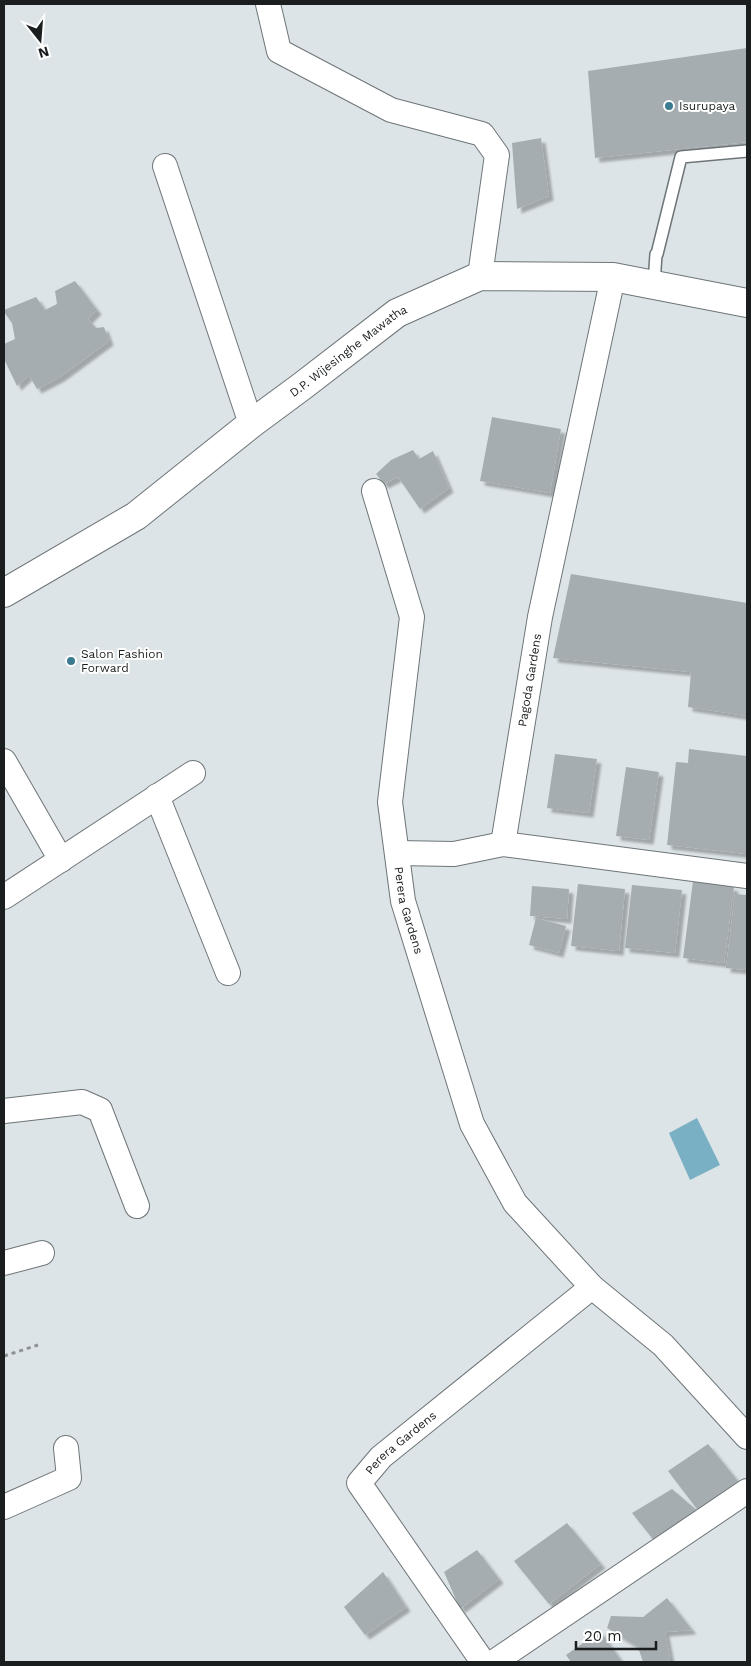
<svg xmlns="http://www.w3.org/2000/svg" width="751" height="1666" viewBox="0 0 751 1666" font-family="'Work Sans',sans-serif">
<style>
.water{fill:#7ab0c3}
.building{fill:#a5adb0;filter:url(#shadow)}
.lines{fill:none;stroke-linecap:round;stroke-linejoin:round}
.service-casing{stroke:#6e7578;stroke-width:14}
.minor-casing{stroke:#6e7578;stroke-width:26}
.primary-casing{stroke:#6e7578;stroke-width:30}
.path{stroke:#8c9294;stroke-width:3;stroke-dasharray:4 4;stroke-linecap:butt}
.service{stroke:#fff;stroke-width:11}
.minor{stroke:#fff;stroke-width:24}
.primary{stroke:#fff;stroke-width:28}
.poi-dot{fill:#3b7b8f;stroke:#fff;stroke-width:2}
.labels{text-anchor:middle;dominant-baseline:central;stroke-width:4;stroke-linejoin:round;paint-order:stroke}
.poi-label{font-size:12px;fill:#1b1e1f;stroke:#fff;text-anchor:start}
.street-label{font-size:12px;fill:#1b1e1f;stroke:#fff}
</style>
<defs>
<filter id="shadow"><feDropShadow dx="4.5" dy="4.5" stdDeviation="1" flood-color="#0004"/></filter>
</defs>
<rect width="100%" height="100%" fill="#dce4e7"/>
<!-- water -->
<path class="water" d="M697,1118L720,1165L690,1180L669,1133Z"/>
<!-- building -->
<path class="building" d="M747,48V142L595,158L588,71Z
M541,138L549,196L517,209L512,143Z
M75,281L97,310L88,319L96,328L104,327L109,341L60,377L37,389L29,375L17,386L4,359V344L15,339L12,323L4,312V310L36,297L45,310L57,304L55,291Z
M492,417L561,429L550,493L480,481Z
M413,450L419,459L433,451L449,488L420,509L398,477L384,484L376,474L391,460Z
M571,574L747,603V716L688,707L691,672L553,658Z
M689,749L747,756V854L667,845L676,762L688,763Z
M555,754L597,759L589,813L547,808Z
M626,767L659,772L649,840L616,836Z
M693,881L734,887L724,963L683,958Z
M578,884L625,889L619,951L571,946Z
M632,885L682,890L675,953L625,948Z
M532,886L569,889L567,919L530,916Z
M735,894L747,895V970L726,968Z
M536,918L566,926L559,953L529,945Z
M708,1444L741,1485L700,1513L668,1471Z
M672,1489L700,1513L656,1543L632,1513Z
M567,1523L601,1564L549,1604L514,1561Z
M477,1550L499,1579L460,1609L444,1572Z
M383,1572L406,1607L365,1635L344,1607Z
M667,1598L692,1630L665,1632L670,1659L665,1662H643L638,1647L607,1628L611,1616L643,1617Z
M600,1631L622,1662H571L566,1655Z"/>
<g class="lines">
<!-- service casing -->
<g class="service-casing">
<path id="service" d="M654,284L656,254H657L681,157L747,151"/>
</g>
<!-- minor casing -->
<g class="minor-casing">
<g id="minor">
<path d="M268,4L279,51L391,110L482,134L497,155L480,276"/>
<path d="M165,166L251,424"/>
<path id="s1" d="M374,491L412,617L390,802L403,901L472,1124L515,1203L592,1287L663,1345L747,1437"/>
<path d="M4,761L61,860"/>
<path d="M157,796L228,973"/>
<path id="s2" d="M503,844L540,617L613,277"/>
<path d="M397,853L454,854L503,844L747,876"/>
<path d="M4,897L193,773"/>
<path d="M4,1111L82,1102L100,1110L137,1206"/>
<path d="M4,1263L42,1253"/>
<path d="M4,1507L69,1478L66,1448"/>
<path id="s3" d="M483,1662L359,1483L381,1457L592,1287"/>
<path d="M494,1662L747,1491"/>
</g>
</g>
<!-- primary casing -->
<g class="primary-casing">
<g id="primary">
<path id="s4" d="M4,593L136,516L251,424L301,387L397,313L480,276L613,277L747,303"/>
</g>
</g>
<!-- path -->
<path class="path" d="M4,1356L38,1345"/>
<!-- service -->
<use href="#service" class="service"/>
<!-- minor -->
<use href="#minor" class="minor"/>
<!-- primary -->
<use href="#primary" class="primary"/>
</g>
<!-- markers -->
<g class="poi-dot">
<circle cx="669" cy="106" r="5"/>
<circle cx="71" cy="661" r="5"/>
</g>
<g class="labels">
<!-- poi labels -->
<g class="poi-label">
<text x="679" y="106">Isurupaya</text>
<text x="81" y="654">Salon Fashion<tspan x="81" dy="14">Forward</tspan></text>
</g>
<!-- street labels -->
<g class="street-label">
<text stroke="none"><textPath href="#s4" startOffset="422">D.P. Wijesinghe Mawatha</textPath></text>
<text stroke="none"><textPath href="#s2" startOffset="166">Pagoda Gardens</textPath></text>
<text stroke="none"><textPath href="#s1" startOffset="428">Perera Gardens</textPath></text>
<text stroke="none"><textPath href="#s3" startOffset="276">Perera Gardens</textPath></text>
</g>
</g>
<!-- border -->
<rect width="751" height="1666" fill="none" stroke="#1b1e1f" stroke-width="10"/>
<!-- north arrow -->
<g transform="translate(40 40) rotate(163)" stroke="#ffffff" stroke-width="4" paint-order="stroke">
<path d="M0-4L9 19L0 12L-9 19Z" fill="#1b1e1f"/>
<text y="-8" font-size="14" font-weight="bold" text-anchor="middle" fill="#1b1e1f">N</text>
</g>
<!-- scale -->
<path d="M576 1641v8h80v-8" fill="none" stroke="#1b1e1f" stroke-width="2.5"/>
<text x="584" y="1641" font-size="15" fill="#1b1e1f" stroke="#ffffff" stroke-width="4" paint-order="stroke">20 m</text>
</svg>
